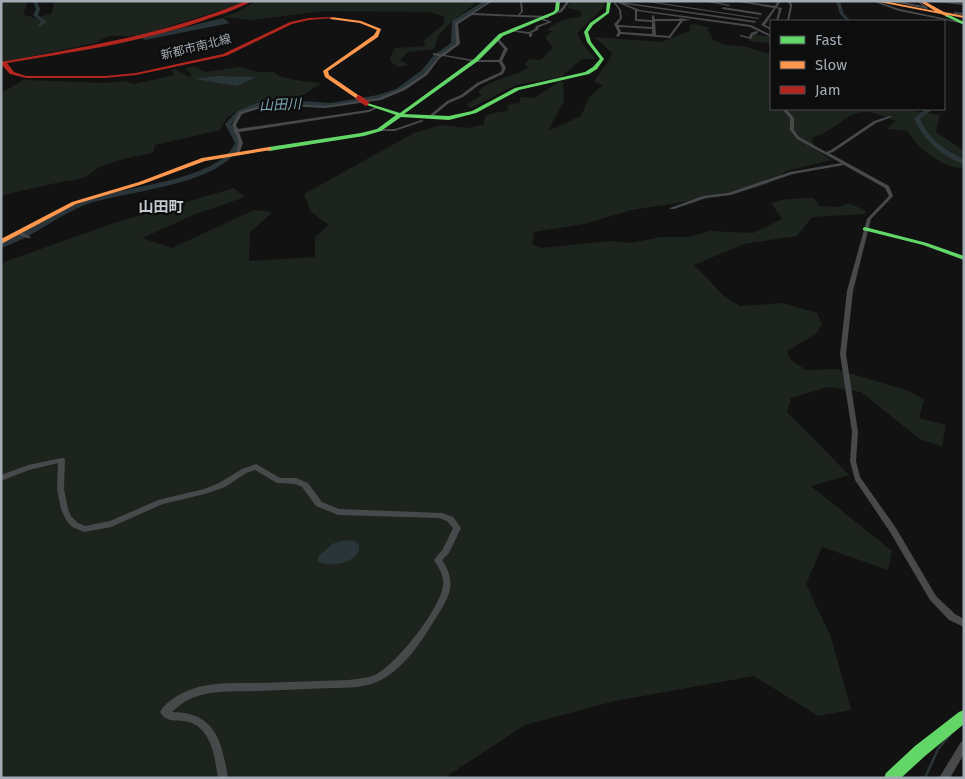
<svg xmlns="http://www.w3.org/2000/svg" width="965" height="779" viewBox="0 0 965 779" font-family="'Fira Sans','Noto Sans JP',sans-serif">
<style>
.green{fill:#1d231d}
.water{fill:#293538}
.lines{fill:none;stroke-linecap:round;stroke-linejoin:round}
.stream{stroke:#293538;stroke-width:2.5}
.river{fill:#293538;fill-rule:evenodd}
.street{fill:#47494b;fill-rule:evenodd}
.fast{fill:#63d668;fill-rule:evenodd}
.slow{fill:#ff974d;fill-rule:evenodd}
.jam{fill:#b3261e;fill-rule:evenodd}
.jam-bridge{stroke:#b3261e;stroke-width:5.5}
.labels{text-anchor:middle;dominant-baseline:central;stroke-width:4.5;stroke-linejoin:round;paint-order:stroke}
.far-street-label{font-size:12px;fill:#a3acb4;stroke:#0d0d0e}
.far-water-label{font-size:14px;font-style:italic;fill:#7aa2b0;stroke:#0d0d0e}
.far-quarter-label{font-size:15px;font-weight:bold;fill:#c4cad0;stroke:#0d0d0e}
</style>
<rect width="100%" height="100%" fill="#121213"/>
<!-- green -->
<path class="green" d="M1,1H28L23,15L38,18L52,13L54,1H244L241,4L138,36H108L95,43L1,63Z
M256,1H471L475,4C463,14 446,24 438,37C436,41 436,45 434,49L408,52L400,60L409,65L399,67L391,62L390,58L395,48L426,46L423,41L443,25L445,17L430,12L324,11L252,20L223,17L240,11Z
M572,1H604V7L577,33L584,46L596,59H582L561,77L516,85L471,108L467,104L482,95L478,92C490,78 513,78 529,67L524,65L530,59L541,60L553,47L545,38L552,31L547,30C558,21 568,17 581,17V11L567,8Z
M695,24L710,28L708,30L713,40L724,45L744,46L769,54L771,50L769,43L749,41L753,34L771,37V109H900L940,115L936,132L964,151V168C942,169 918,148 907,131L887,129L895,121C846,99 853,123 812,138C814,150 821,154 832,160L786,171L766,185L730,195L632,210L584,224L534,232L532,244L541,248L609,241L631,243L661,237H689L710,231L753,233L782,219L771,203L787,199L814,198L819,206L840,207L849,203L866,211L865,214L812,217L797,236L744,244L694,265L724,296L740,306L782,303L817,313L822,324L816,334L787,351L791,360L806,370L836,369L909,391L924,400L919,418L946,425L942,446L921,440L861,392L828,387L791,398L787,412L849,475L811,486L892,551L888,570L822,547L806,584L831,637L851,710L818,716L754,676L615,701L525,725L444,778H1V263L117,222L234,188L245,197L196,214L142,238L172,248L254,210L273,212L250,232L249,261L315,257V237L329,225L311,212L304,194L414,133L441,125L467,128L483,125L486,115L509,110L506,105L520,103V97L534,98L560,81L563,83L564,101L548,131L581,116L589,97L603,85L594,82C600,71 608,64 612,53L594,37L661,42L690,31V25Z
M194,66L205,72L240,67L258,72H273L282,77L301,81L322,83L294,101L255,104L238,109L227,118L220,130L155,145L153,153C135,156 117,160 100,167C94,170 87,178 80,179C53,183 27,189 1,196V93L23,80L106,83L124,81L134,84L174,75L171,70L175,69L189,77L192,75L185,69Z"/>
<!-- water -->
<path class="water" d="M223,18L230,23L145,40L142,38Z
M218,76L256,77L237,86L195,79Z
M345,540L355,541L359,544C362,563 331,568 318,562V557L332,544Z"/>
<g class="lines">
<!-- stream -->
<path class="stream" d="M925,778L938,749L950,735"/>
<!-- river -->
<path class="river" d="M33,1H37L40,9L38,15L47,22L38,27L36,26L42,22L33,15L36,9Z
M484,1H490L456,23V45L438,57L426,72L400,91L381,98L331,107L289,104L257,107L242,112L231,124L241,143C223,187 123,190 82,206C54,218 30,239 1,248V243C29,229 55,212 84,201C120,186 218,182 235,143L225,124L238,110L256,103L289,100L331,103L378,95L396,89L422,70L434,55L451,43L452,21Z
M836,1H840L844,14L851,21H847L840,14Z
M926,109H933L920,119C929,139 944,150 964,159V164C941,156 923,140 914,118Z"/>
<!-- street -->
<path class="street" d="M490,1H493L474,13L518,15L521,11L520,1H522L523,11L520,15L548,16L549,17L548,18L472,15L458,24L460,44L445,55L475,60H499L504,49L495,38L497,37L508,49L502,61L506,68L503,74L479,85L463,97L449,103L433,116L430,115L447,101L461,95L477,83L501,72L502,68L499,62H475L443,56L439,59L427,75L405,90L381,100L325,108L270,105L242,114L236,125L238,129L368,110L376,107L378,108L369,112L239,132L243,143L239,154L236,153C239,144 240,138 233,131L234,130L232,125L239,112L270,103L325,106L379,98L403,88L425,73L439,56L433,55V53L441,54L456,44L455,23Z
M567,1H570L562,12L553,14V12L560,10Z
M614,1L755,21L756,23L625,4L640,10L751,25L771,35V37L750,27L637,11V19L652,20V16L653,15L654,16L655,19H679L680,18L691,20L683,21L670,38L621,34L618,37L616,36L618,32L614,24L620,18L619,10L613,2H615L621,10L622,18L618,24V25L652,27V22L635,21V10ZM655,21H680L669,36L656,35ZM619,27L652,29V34L621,32Z
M641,1H649L759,18L758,19Z
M702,1H710L730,5L729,6Z
M733,1H741L775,6L778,1H781L777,7L782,8L778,21H776L779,9L776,8L765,25L771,28V30L761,25L774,8Z
M788,1H791L792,6L789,21H787L790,6Z
M872,1H876L900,9L961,22L960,23L899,11Z
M890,1H897L923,6L916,1H919L928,8L927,9Z
M935,1L964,3V5L936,2Z
M723,7L761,13L762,14L761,15L722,9Z
M954,12L964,13V15L954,14Z
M542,18L552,22L539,27L538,30L531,33L533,34L531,37H529V34H528L510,31L512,30L529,32L535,29L536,26L548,22L542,20Z
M757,31L758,33L753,35L751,39L739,36L741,35L749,37L751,33Z
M782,109H786L794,118V130L799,137L826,152L831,150L874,121L890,116L892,117L876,123L833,152L829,153L889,186L893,196L871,219L853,291L846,354L858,432L856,461L860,477L896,528L936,596L955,614L964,619V627L949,620L930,600L890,532L855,480L850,461L852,432L840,354L847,291L867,219L889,196L885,188L844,165L793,174L731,195L706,198L674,209H670V208L703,196L728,193L790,172L841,163L797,139L790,130V118Z
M421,120L424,121L395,131H379L377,130L379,129H395Z
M17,232H21L31,237L29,238H27L17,234Z
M62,458H64L65,460L64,489L68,509L71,516L78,523L85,526L110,521L158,500L204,489L219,483L242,469L256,464L280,478H296L308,483L322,502L339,509L442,513L453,517L461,528L449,553L442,560C457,582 450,596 437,616C423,639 407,665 383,679C367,688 348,688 331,688C307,689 283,690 258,691C238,692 217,690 198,696C188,699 179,705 172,712C215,712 222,741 228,778H218C215,758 212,732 192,723C181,718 167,725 160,712C167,699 185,691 198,687C218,682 239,683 260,683C289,682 319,681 348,680C357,679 367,678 375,675C396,665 441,608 443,585C444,575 439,568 434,560L443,549L453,528L447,521L439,518L338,515L316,506L302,487L295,484L277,483L255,470L246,473L225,487L205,494L163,504L111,527L84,532L72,527L66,520L61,509L57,489L58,463L29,470L1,481V475L28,465Z
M964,740V754L950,778H939L961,742Z"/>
<!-- fast -->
<path class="fast" d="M556,1H560L559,10L555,14L503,36L478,61L404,114L449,116L472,111L515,88L585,72L593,67L600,59L587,42L584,32L590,23L606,12L607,1H611L609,13L593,25L588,32L591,42L604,59L597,69L589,74L519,90L476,113L449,120L401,117L381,131L364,136L269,151L266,149L269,147L361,133L377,129L396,115L364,104V102L400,113L474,59L499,34L553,12L555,10Z
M945,14H947L964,22V25L945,16Z
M865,227L927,243L964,256V260L923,245L863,230V228Z
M964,710V724L925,756L901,778H884L886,773L915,746L959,712Z"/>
<!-- slow -->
<path class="slow" d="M874,1H884L935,11L919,1H924L944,12L964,16V18L948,15L946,16L941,14Z
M331,17L361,21L381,29L378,37L328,71L329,75L361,97V99H357L325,77L323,71L374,35L377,30L360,23L330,19Z
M269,147L271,148V150L205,161L143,184L76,204L1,244V239L72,202L139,182L202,158Z"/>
<!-- jam -->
<path class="jam" d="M246,1H252C236,10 219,15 202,21C139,43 72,52 7,63L14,72L26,76H105L136,73L223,54L290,22L309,18L331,17L333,18L309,20L292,24L226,56L136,75L105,78H26L10,74L1,64V62C85,47 167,34 246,1Z"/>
<!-- jam-bridge -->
<path class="jam-bridge" d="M359,98L366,103"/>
</g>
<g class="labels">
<!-- far-street labels -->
<g class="far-street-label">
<text transform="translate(196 47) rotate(-14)">新都市南北線</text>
</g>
<!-- far-water labels -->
<g class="far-water-label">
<text transform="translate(280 105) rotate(-3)">山田川</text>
</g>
<!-- far-quarter labels -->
<g class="far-quarter-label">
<text x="161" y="207">山田町</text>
</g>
</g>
<!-- border -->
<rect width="965" height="779" fill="none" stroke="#a3acb4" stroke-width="5"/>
<!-- legend -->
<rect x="770" y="20" width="175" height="90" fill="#0d0d0e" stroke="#494d50"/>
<rect x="780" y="36" width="25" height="8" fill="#63d668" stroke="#494d50"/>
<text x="815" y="45" font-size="15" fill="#a3acb4">Fast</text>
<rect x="780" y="61" width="25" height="8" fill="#ff974d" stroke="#494d50"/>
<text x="815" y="70" font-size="15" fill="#a3acb4">Slow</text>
<rect x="780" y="86" width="25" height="8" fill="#b3261e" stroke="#494d50"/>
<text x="815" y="95" font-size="15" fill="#a3acb4">Jam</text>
</svg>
